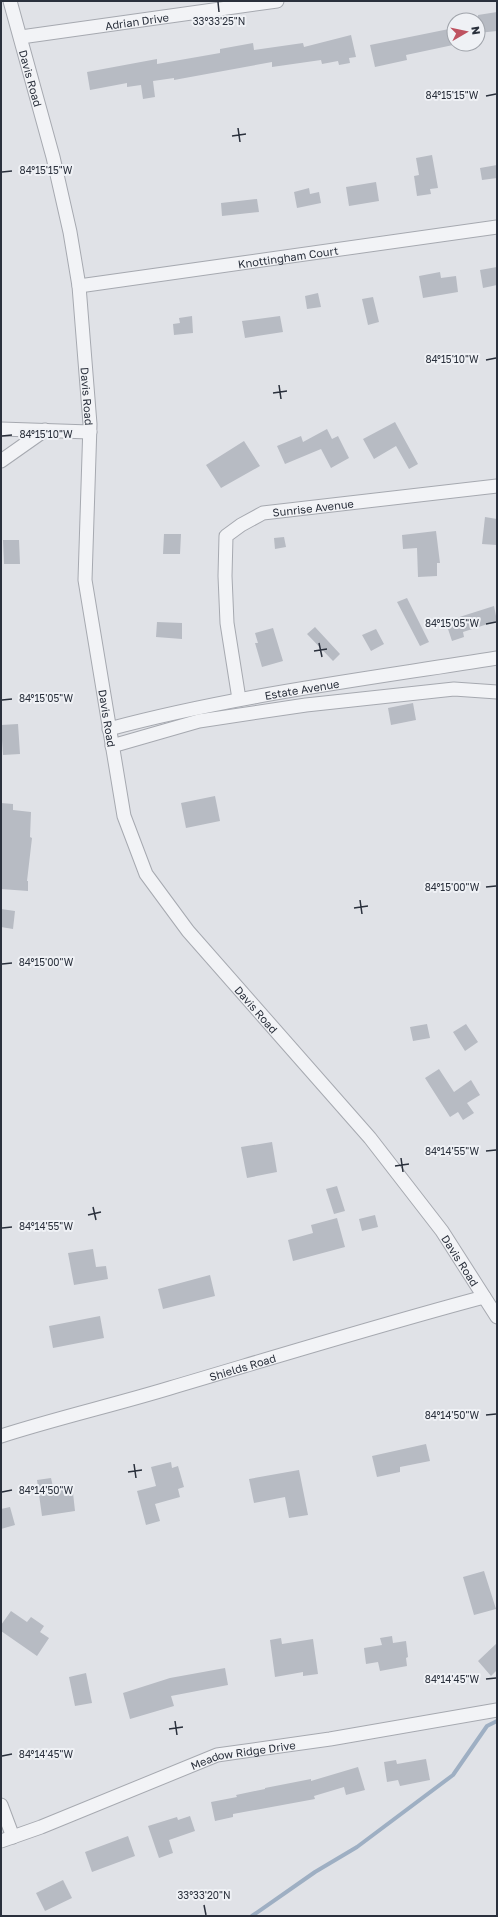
<svg xmlns="http://www.w3.org/2000/svg" width="498" height="1917" viewBox="0 0 498 1917" font-family="'Golos Text',sans-serif">
<style>
.lines{fill:none;stroke-linecap:round;stroke-linejoin:round}
.stream{stroke:#9eafc3;stroke-width:4}
.building{fill:#b7bbc3}
.minor-casing{stroke:#a6a9b0;stroke-width:15}
.minor{stroke:#f2f3f6;stroke-width:13}
.ticks{fill:none;stroke:#2a303c;stroke-width:1.5}
.labels{text-anchor:middle;dominant-baseline:central;stroke-width:4;stroke-linejoin:round;paint-order:stroke}
.street-label{font-size:11px;fill:#2a303c;stroke:#eff1f5}
.ticks-label{font-size:10px;text-anchor:middle;fill:#2a303c;stroke:#eff1f5;stroke-width:4;stroke-linejoin:round;paint-order:stroke}
</style>
<rect width="100%" height="100%" fill="#e0e2e7"/>
<g class="lines">
<!-- stream -->
<path class="stream" d="M252,1916L315,1872L357,1847L453,1775L487,1726L497,1721"/>
</g>
<!-- building -->
<path class="building" d="M497,12V31L478,33V15Z
M449,29L453,45L406,55L407,60L375,67L370,45Z
M351,35L356,57L349,58L350,63L339,65L338,61L322,64L321,60L272,67V62L174,80V78L153,81L155,97L143,99L141,85L127,87V83L90,90L87,72L157,59V64L220,53V49L253,43L254,50L303,43L304,47Z
M432,155L438,188L430,189L431,194L417,196L414,176L419,175L416,158Z
M497,165V178L482,180L480,168Z
M376,182L379,201L349,206L346,187Z
M309,188L310,194L319,192L321,203L297,208L294,192Z
M257,199L259,212L222,216L221,203Z
M497,267V285L483,288L480,270Z
M440,272L441,278L456,276L458,292L423,298L419,276Z
M318,293L321,307L307,309L305,296Z
M373,297L379,322L368,325L362,299Z
M192,316L193,333L174,335L173,324L180,323L179,318Z
M280,316L283,332L245,338L242,321Z
M395,422L418,464L409,469L396,446L374,459L363,439Z
M327,429L332,439L338,436L349,458L331,468L321,449L285,464L277,446L301,436L303,442Z
M244,441L260,466L221,488L206,465Z
M485,517L497,519V545L482,544Z
M436,531L440,563H437V576L418,577L417,548L403,549L402,535Z
M164,534H181L180,554H163Z
M284,537L286,547L275,549L274,538Z
M3,540H19L20,564H4Z
M407,598L429,642L420,646L397,602Z
M494,606L497,621L463,632L464,637L452,641L447,626L451,625L450,620Z
M157,622L182,623V639L156,637Z
M315,627L340,654L333,661L307,634Z
M273,628L283,661L262,667L255,643H258L255,633Z
M376,629L384,644L371,651L362,635Z
M413,703L416,720L391,725L388,708Z
M18,724L20,754L3,755L1,725Z
M215,796L220,821L186,828L181,803Z
M1,803L13,804V810L31,812L30,837L32,838L27,881H28V891L1,889Z
M1,909L15,911L13,929L1,927Z
M427,1024L430,1038L413,1041L410,1027Z
M466,1024L478,1042L465,1051L453,1032Z
M439,1069L454,1092L471,1080L480,1095L467,1103L474,1113L463,1120L458,1112L450,1117L425,1078Z
M272,1142L277,1172L247,1178L241,1147Z
M337,1186L345,1211L334,1214L326,1189Z
M375,1215L378,1227L362,1231L359,1219Z
M337,1218L345,1247L293,1261L288,1240L313,1233L311,1225Z
M93,1249L96,1267L106,1266L108,1279L74,1285L68,1253Z
M210,1275L215,1296L163,1309L158,1289Z
M100,1316L104,1338L53,1348L49,1326Z
M426,1444L430,1461L400,1467V1472L377,1477L372,1456Z
M171,1462L172,1468L178,1466L184,1487L178,1489L180,1497L155,1504L160,1521L146,1525L137,1491L156,1486L151,1467Z
M299,1470L308,1515L289,1518L285,1497L254,1503L249,1479Z
M51,1478L53,1487L72,1484L75,1511L42,1516L37,1480Z
M10,1507L15,1525L1,1529V1509Z
M484,1571L496,1609L474,1615L463,1577Z
M11,1611L27,1622L31,1617L44,1626L40,1632L49,1638L37,1656L1,1631V1625Z
M392,1636L393,1643L406,1641L408,1657L406,1658L407,1666L380,1671L378,1662L366,1664L364,1648L382,1645L380,1638Z
M281,1638L282,1644L313,1639L318,1674L303,1676V1672L275,1677L270,1640Z
M497,1643V1670L491,1676L478,1661Z
M225,1668L228,1685L171,1696L174,1706L130,1719L123,1693L170,1678Z
M86,1673L92,1703L75,1706L69,1677Z
M426,1759L430,1780L400,1786L398,1780L387,1782L384,1762L396,1760L397,1764Z
M358,1767L365,1790L346,1795L344,1787L314,1796L315,1799L233,1814V1817L215,1821L211,1802L237,1797L236,1795L265,1789V1788L311,1779V1781Z
M190,1816L195,1831L169,1840L173,1853L159,1858L148,1826L177,1817L178,1820Z
M128,1836L135,1856L92,1872L85,1852Z
M63,1880L72,1898L45,1911L36,1893Z"/>
<g class="lines">
<!-- minor casing -->
<g class="minor-casing">
<g id="minor">
<path id="s1" d="M10,1L53,157L70,232L79,286L90,424L85,580L124,816L146,874L188,931L370,1138L442,1231L497,1317"/>
<path id="s2" d="M21,37L277,1"/>
<path id="s3" d="M79,286L497,227"/>
<path d="M1,429L90,432"/>
<path d="M1,461L45,430"/>
<path id="s4" d="M239,699L227,623L225,576L226,536L241,525L263,513L497,486"/>
<path id="s5" d="M109,729C236,695 367,679 497,658"/>
<path d="M112,746L199,721L306,705L454,689L497,692"/>
<path id="s6" d="M1,1436C57,1418 114,1405 170,1388C275,1357 379,1325 484,1297"/>
<path d="M1,1805L13,1837"/>
<path id="s7" d="M1,1841L41,1827L217,1755L330,1739L497,1710"/>
</g>
</g>
<!-- minor -->
<use href="#minor" class="minor"/>
</g>
<!-- ticks -->
<path class="ticks" d="M218,2L219,12M486,96L496,94M238,128L240,142M232,136L246,134M2,172L12,171M486,360L496,358M279,385L281,399M273,393L287,391M2,436L12,435M486,624L496,622M319,643L322,657M314,651L327,649M2,700L12,699M486,887L496,886M360,900L362,914M354,908L368,906M2,964L12,963M486,1151L496,1150M401,1158L403,1172M395,1166L409,1164M93,1207L96,1220M88,1215L101,1212M2,1228L12,1227M486,1415L496,1414M134,1464L136,1478M128,1472L142,1470M2,1492L12,1490M486,1679L496,1678M175,1721L177,1735M169,1729L183,1727M2,1756L12,1754M204,1905L206,1915"/>
<g class="labels">
<!-- street labels -->
<g class="street-label">
<text stroke="none"><textPath href="#s2" startOffset="117">Adrian Drive</textPath></text>
<text stroke="none"><textPath href="#s1" startOffset="80">Davis Road</textPath></text>
<text stroke="none"><textPath href="#s3" startOffset="211">Knottingham Court</textPath></text>
<text stroke="none"><textPath href="#s1" startOffset="404">Davis Road</textPath></text>
<text stroke="none"><textPath href="#s4" startOffset="258">Sunrise Avenue</textPath></text>
<text stroke="none"><textPath href="#s5" startOffset="197">Estate Avenue</textPath></text>
<text stroke="none"><textPath href="#s1" startOffset="728">Davis Road</textPath></text>
<text stroke="none"><textPath href="#s1" startOffset="1064">Davis Road</textPath></text>
<text stroke="none"><textPath href="#s1" startOffset="1388">Davis Road</textPath></text>
<text stroke="none"><textPath href="#s6" startOffset="251">Shields Road</textPath></text>
<text stroke="none"><textPath href="#s7" startOffset="258">Meadow Ridge Drive</textPath></text>
</g>
</g>
<g class="ticks-label">
<text x="219" y="25">33°33'25"N</text>
<text x="452" y="99">84°15'15"W</text>
<text x="46" y="174">84°15'15"W</text>
<text x="452" y="363">84°15'10"W</text>
<text x="46" y="438">84°15'10"W</text>
<text x="452" y="627">84°15'05"W</text>
<text x="46" y="702">84°15'05"W</text>
<text x="452" y="891">84°15'00"W</text>
<text x="46" y="966">84°15'00"W</text>
<text x="452" y="1155">84°14'55"W</text>
<text x="46" y="1230">84°14'55"W</text>
<text x="452" y="1419">84°14'50"W</text>
<text x="46" y="1494">84°14'50"W</text>
<text x="452" y="1683">84°14'45"W</text>
<text x="46" y="1758">84°14'45"W</text>
<text x="204" y="1899">33°33'20"N</text>
</g>
<!-- border -->
<rect width="498" height="1917" fill="none" stroke="#2a303c" stroke-width="4"/>
<!-- north arrow -->
<g transform="translate(466 32) rotate(81)"><circle r="19" fill="#eff1f5" stroke="#a0a4ab"/>
<path d="M0-3L7 15L0 10L-7 15Z" fill="#be5260"/>
<text y="-6" font-size="11" font-weight="bold" text-anchor="middle" fill="#2a303c">N</text>
</g>
</svg>
